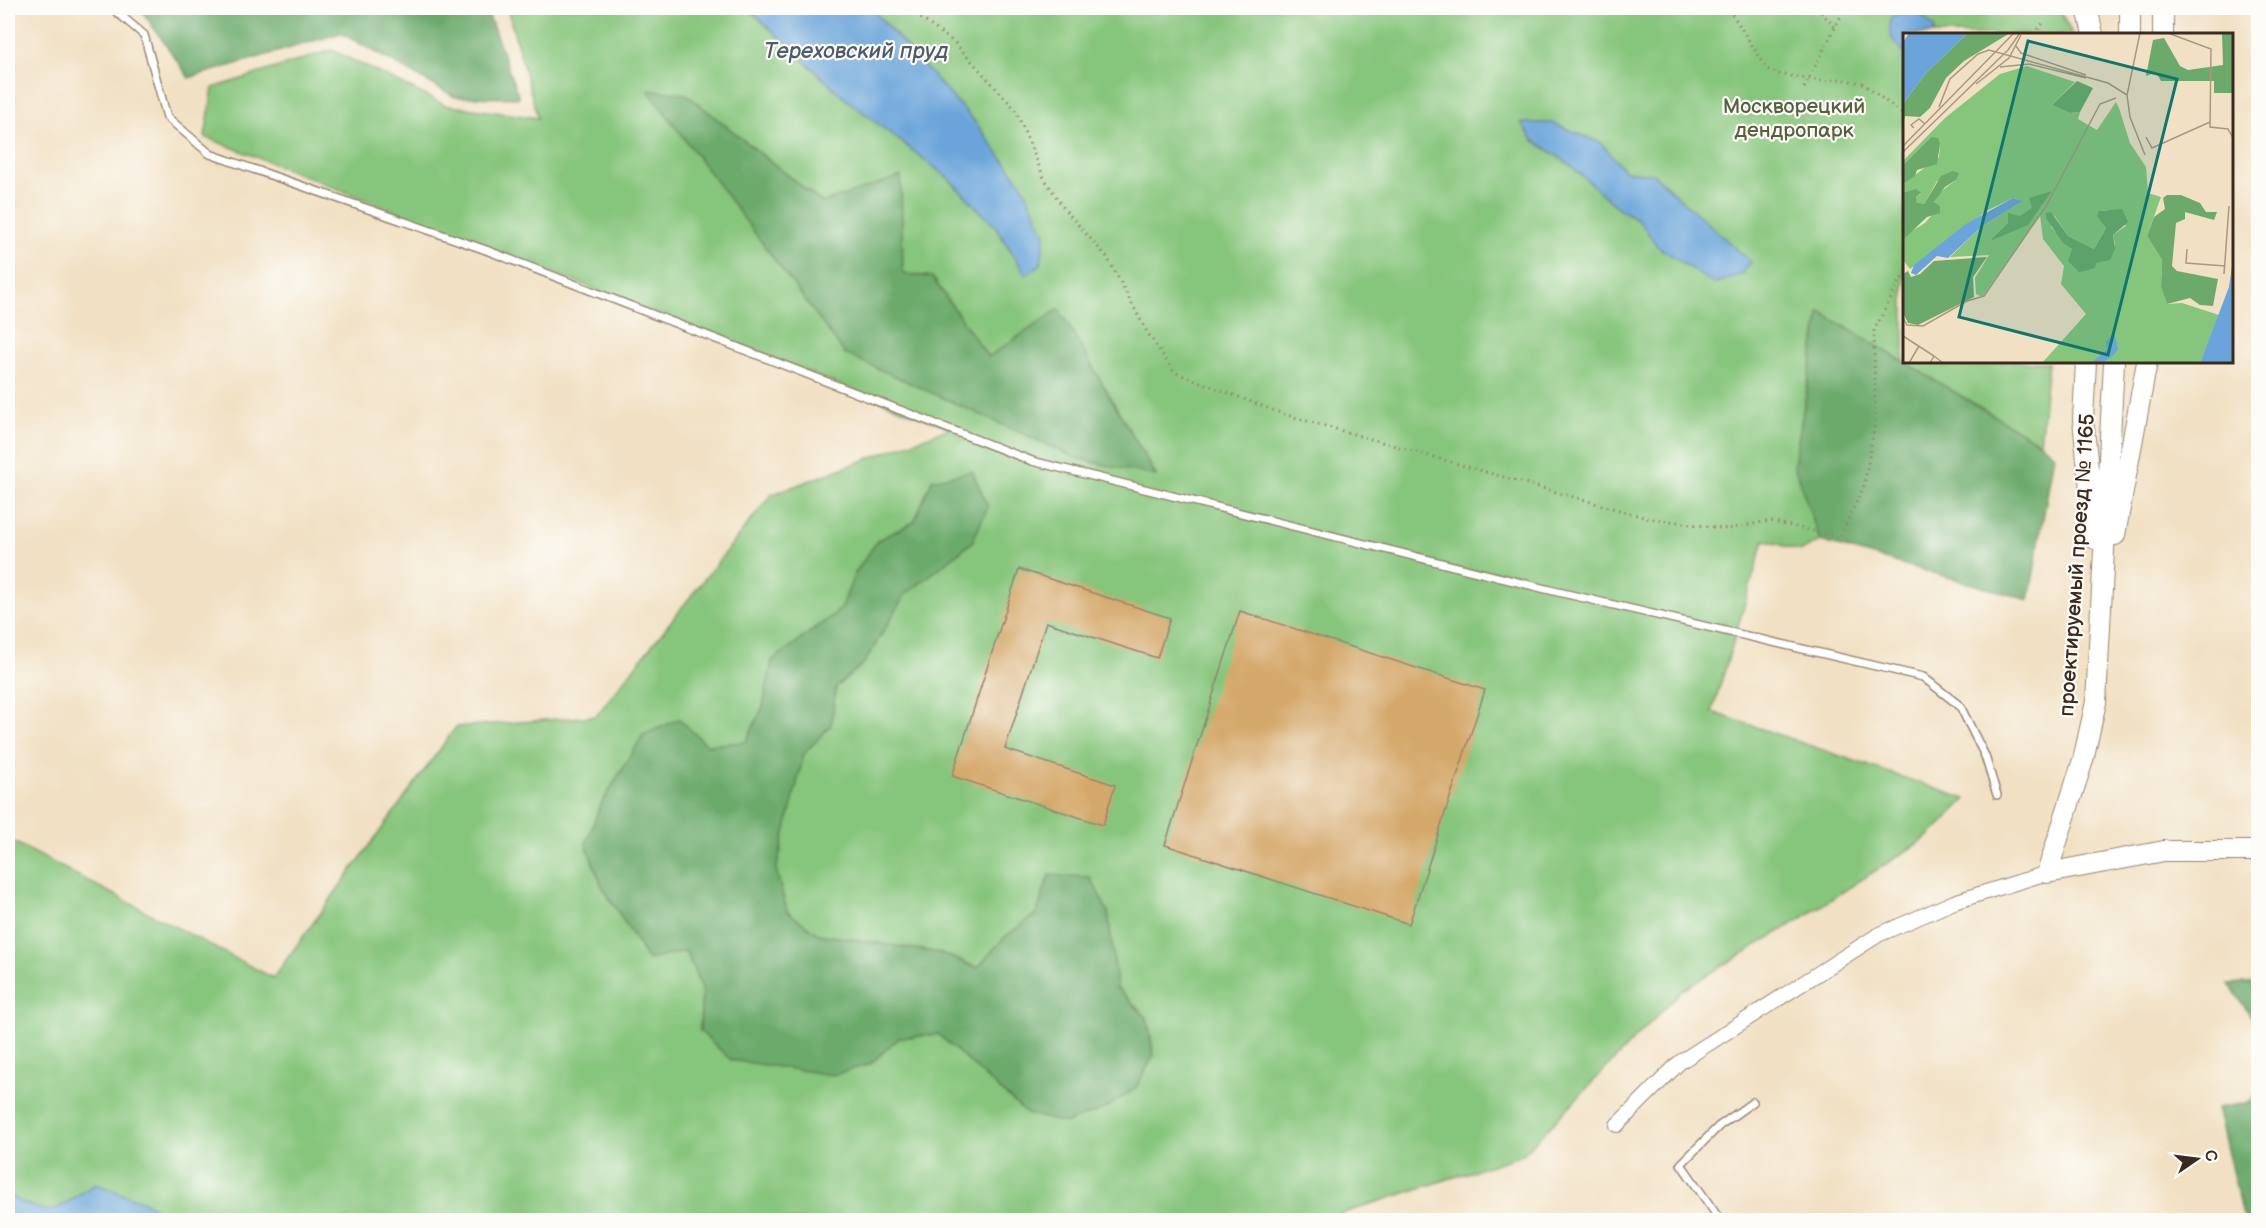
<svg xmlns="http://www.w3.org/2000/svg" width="2266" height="1228" viewBox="0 0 2266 1228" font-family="'Balsamiq Sans',sans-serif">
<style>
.green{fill:#86c57c;stroke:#60784d;stroke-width:1.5;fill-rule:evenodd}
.forest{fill:#6caa6c;stroke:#546a45;stroke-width:1.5}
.water{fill:#6aa4da;stroke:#52677c;stroke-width:1.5}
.building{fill:#d4a76b}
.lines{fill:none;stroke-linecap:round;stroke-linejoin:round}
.lane-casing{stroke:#968570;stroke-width:10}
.street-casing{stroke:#968570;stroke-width:16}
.secondary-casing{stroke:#968570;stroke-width:22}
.path{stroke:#968570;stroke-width:3;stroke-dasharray:1.5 4.5;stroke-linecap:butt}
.lane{stroke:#fff;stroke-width:7}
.street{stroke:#fff;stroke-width:14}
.secondary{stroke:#fff;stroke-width:20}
.labels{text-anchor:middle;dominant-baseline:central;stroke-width:4.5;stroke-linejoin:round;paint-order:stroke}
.park-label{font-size:21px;fill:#55603f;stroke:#fdfcf7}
.street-label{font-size:21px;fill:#3b2a1e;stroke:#fdfcf7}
.water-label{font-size:22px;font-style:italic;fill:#4e5b69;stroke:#fdfcf7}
.inset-road{fill:none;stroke:#a89781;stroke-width:1.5}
.view{fill:#0f766e;fill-opacity:0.15;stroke:#0f766e;stroke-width:3}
.inset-edge{fill:none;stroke:#3b2a1e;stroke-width:3}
</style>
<rect width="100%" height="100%" fill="#fdfcf7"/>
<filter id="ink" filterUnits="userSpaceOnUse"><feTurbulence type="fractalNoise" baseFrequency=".0167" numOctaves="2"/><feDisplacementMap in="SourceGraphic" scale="12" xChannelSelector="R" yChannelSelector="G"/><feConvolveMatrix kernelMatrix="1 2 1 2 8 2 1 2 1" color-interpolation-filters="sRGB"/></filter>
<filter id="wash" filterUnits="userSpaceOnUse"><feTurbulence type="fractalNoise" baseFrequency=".008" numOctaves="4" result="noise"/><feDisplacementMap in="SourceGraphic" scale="24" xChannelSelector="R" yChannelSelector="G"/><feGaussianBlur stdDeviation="1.35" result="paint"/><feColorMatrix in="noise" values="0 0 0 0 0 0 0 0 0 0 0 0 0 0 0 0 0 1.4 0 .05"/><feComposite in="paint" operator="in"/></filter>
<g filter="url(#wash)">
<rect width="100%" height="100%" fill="#f1e0c3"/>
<!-- green -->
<path class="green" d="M507,8H748L842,96L947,177L996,227L1026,274L975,122L871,8H2059L2072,34H1904V362H2048L2040,443L1820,312L1794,465L1820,541L1801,551L1764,540L1712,712L1966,799L1928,837L1794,923L1682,990L1522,1155L1322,1220H8V839L273,978L456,727L596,716L771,495L950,428L205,137L213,88L332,50L445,105L538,118ZM686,94L823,203L903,274L932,277L988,357L1059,310L1156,475L1079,459L846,354ZM933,480L972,542L905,595L865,662L836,687L831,725L804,753L776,870L787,911L818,934L941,953L978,968L1005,937L1037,913L1049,875L1108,912L1117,988L1147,1017L1154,1055L1135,1089L1102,1110L1027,1114L938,1034L899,1038L870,1064L700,1031L702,989L686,951L648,960L602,886L586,844L600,806L643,735L707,745L746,742L763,707L772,661L841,609L855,573L878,540L914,522Z"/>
<!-- forest -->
<path class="forest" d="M140,8H486L519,98L455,97L341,33L189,78Z
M648,90L686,94L822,203L901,176L903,274L932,277L988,357L1059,309L1156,476L1079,459L845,354Z
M1820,312L2040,443L2054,455L2029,600L1820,541L1794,465Z
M972,471L988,507L972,542L905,595L865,662L836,687L831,725L804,754L776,870L787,911L818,934L941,953L977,968L1005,937L1037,913L1049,875L1090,877L1108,912L1117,988L1146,1017L1154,1055L1135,1089L1102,1110L1066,1123L1027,1114L938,1034L899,1038L870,1064L833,1075L731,1060L700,1031L702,989L686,951L648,960L602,886L586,844L600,806L643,735L679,719L707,745L746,742L763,707L772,661L841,609L855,573L878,540L914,522L932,480Z
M2258,982V1026L2229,984Z
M2258,1088V1220H2244L2217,1108L2252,1102Z"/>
<!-- water -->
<path class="water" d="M748,8H871L975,122L1023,186L1045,234L1041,264L1026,275L996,227L947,177L842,96Z
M1904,11L1918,12L1934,27V34H1904V54C1893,42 1887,34 1891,17Z
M1521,123H1552L1601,143L1625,171L1653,174L1751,262L1742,274L1714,284L1657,246L1639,220L1618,208L1568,163L1533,140Z
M96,1184L149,1204L172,1220H8V1195C58,1222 51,1209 96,1184Z"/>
<g id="blocks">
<!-- building -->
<path class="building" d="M1019,569L1170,618L1157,658L1046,622L1005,749L1115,785L1103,825L952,776Z
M1240,611L1485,690L1409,924L1165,845Z"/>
</g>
</g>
<g filter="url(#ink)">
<use href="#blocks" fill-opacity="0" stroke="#968570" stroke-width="1.5"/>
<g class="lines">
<!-- lane casing -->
<g class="lane-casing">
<path id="lane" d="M112,8L144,35L167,117L210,154L486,250L1032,461L1554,591L1923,677L1960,706L1985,756L1997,795
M1720,1220L1681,1164L1719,1126L1753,1102"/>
</g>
<!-- street casing -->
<g class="street-casing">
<path id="street" d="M1617,1125L1680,1062L1878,935L1954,902L2047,873"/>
</g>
<!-- secondary casing -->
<g class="secondary-casing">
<path id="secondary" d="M2087,8L2093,34
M2130,34V8
M2163,34V8
M2086,362L2083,419L2095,539
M2114,362L2096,702L2083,760L2047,873L2164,851H2258
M2115,535L2147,362"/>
</g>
<!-- path -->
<path class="path" d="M906,8L955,43L1015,109L1044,178L1065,210L1107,257L1147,332L1174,372L1283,414L1647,518L1727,529L1769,521L1840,537L1864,486L1875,424L1874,330L1904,274
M1723,8L1729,9L1767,69L1779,74L1809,79L1824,81L1840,79L1862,83L1904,115
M1817,8L1836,28
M2034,34L2045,21
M1804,88L1845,8"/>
<!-- lane -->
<use href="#lane" class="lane"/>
<!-- street -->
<use href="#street" class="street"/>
<!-- secondary -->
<use href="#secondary" class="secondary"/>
</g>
</g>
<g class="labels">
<!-- park labels -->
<g class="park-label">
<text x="1794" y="106">Москворецкий<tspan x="1794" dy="24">дендропарк</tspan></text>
</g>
<!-- street labels -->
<g class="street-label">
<text transform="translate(2077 565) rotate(-86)">проектируемый проезд № 1165</text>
</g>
<!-- water labels -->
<g class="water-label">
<text x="856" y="51">Тереховский пруд</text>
</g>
</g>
<!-- overview -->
<g transform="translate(1903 33)">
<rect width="330" height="330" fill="#f1e0c3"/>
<path d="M124,33L172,49L149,72L167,80L177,79L175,86L194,97L213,69L216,75L227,110L243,134L245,160L258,164L244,203L259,227L258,254L264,271L279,270L316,282L297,330H139L183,281L158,251L161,233L140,206L137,182L79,264L73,261L72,245L86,222L47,224L79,193L120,168L110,165L85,177L7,236L0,227V207L4,201L22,190L37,173L31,170L35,161L53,147L34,148L21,171H14L13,164L18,161L0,160V151L36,124L37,111L28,104L0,132V128L42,85L97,41ZM200,177L210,178L223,193L210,202L212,211L198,229L168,221L169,216L148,194L151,182L165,203L191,216L203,195L198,186Z" fill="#86c57c" fill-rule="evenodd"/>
<path d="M65,0H107L61,28L43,45L27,75L17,84L2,83L0,90V71L23,40ZM319,0H330V60H311V48H258L253,39L243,43L250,7L261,5L277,33L285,37L320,32ZM174,48L190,55L177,79L167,80L149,72ZM28,104L35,105L37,111L34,131L14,137L12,143L0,151V132ZM50,138L56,140L53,147L42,154L31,169L37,173V180L24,184L0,207V160L13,156L18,160L13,164L14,170L21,171L38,143ZM149,158L125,192L87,208L105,190V180L117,183L129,175L126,165ZM264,162H278L297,170L303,179H314L311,187L282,179V186L273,190L269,233L274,238L315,246L310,273L297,272L287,265L264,271L258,254L259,227L244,203L251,184L262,176L260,165ZM219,176L225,189L210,202L212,216L207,227L193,230L192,235L182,238L176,239L165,228L169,216L160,210L143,185V180L148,179L165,203L191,216L203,195L194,183L196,178ZM84,224L70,244L71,264L15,292L5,290L0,280V241L5,238L8,244L17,241L31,228Z" fill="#6caa6c"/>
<path d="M6,0H65L23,40L0,71V9ZM110,165L120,168L79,193L45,225L34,223L13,242L8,240L11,232L63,191ZM330,226V330H297L326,254ZM211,299L215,316L211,322L199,330H188L204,317L203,309Z" fill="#6aa4da"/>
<path class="inset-road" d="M237,0L224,62L227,84L242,122M265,0L308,16L307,94L325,96L330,105M113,13L118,20L183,42M97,34L126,31L183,45M73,51L106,25L118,2M36,74L47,46L75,21L86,17L205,50L224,62M11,95L8,92L16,86L22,91M243,104L249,115L307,89M0,113L111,0M0,119L105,17L117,0M284,216L283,230L322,233M321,241L326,173M0,285L4,292L20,293L64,268L81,263L143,173L197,71L213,65M0,303L31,323M6,330L16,313M27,330L31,323L40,330"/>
<path class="view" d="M125,8L274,46L205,322L56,284Z"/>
<rect width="330" height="330" class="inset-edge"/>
</g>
<!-- margin -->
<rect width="2266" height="1228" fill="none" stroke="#fdfcf7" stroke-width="30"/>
<!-- north arrow -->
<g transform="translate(2197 1159) rotate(76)" stroke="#fdfcf7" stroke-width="4.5" paint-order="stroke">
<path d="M0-4.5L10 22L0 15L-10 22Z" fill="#3b2a1e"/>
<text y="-9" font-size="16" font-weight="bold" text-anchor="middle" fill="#3b2a1e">С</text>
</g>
</svg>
